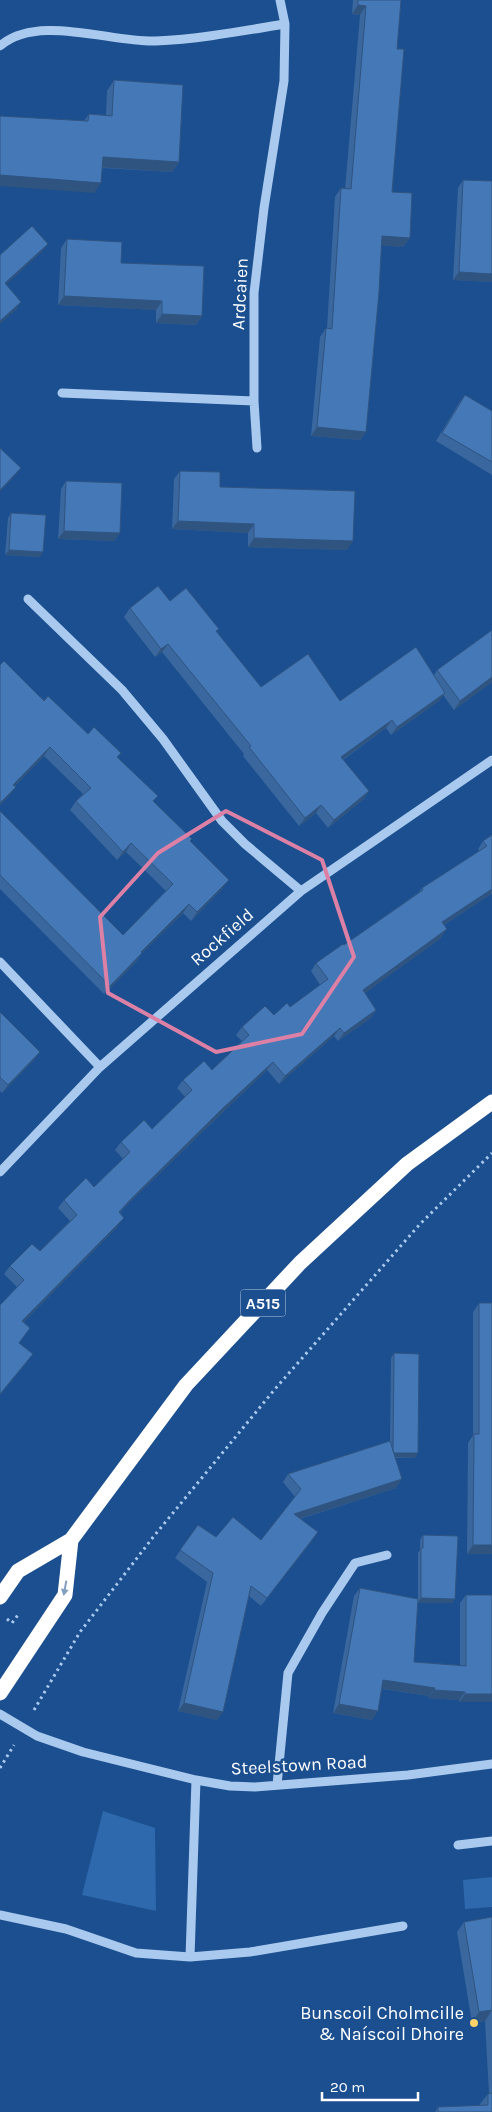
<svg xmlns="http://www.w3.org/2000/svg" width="492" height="2112" viewBox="0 0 492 2112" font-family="Karla,sans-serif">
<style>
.green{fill:#2e69ad}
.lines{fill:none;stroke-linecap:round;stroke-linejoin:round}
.path{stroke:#a9c9ee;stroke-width:3;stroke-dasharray:2.5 4;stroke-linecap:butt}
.minor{stroke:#a9c9ee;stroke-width:9}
.highway{stroke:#fff;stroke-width:15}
.wall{fill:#3a679d}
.shaded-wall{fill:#305480}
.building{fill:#4478b7;stroke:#305480}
.oneway{fill:#829ec1}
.marked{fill:none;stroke:#dd80a5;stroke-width:4;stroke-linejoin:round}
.poi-dot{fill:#ffd166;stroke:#1b4f8f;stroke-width:2}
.labels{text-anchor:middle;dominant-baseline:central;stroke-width:5;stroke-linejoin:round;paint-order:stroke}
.shield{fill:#1b4f8f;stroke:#bbcadd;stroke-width:1}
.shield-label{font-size:16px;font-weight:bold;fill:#fff}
.street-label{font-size:18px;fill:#fff;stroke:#1b4f8f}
.poi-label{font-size:18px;fill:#fff;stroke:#1b4f8f;text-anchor:end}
</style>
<rect width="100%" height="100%" fill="#1b4f8f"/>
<!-- green -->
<path class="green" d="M103,1811L155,1828L156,1911L82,1895Z
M492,1877V1907L465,1909L463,1880Z"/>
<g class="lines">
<!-- path -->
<path class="path" d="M7,1619L12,1623L18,1615
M34,1710L80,1632L154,1536L275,1389L420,1224L492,1153
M0,1768L14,1745"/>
<!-- minor -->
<path class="minor" d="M0,46C37,13 112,43 156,41C199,39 242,31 285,24
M62,393L254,401V293L264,208L284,81L285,24L280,0
M254,401L257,448
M28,599L122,690L163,739L222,821L245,844L301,891
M0,962L100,1067
M0,1172L100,1067L301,891L492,760
M0,1714L37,1736L83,1752L196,1780L230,1786L255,1787L408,1775L492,1764
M277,1785L288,1673L322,1613L355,1563L387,1555
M458,1845L492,1841
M0,1915L66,1929L136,1953L190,1957L250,1952L403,1926
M190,1957L196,1780"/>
<!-- highway -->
<path class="highway" d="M0,1597L18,1571L71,1540L186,1385L300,1263L407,1164L492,1102
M0,1693L65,1595L71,1540"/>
</g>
<!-- wall -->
<path class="wall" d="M353,0H401L397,49L392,192L410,238L403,247L381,245L366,432L360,440L311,436L320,337L326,328H327L335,197L341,188L345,189L360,15L352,14Z
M114,80L179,162L172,172L103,168L94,193L84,121L89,114L106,115L107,91Z
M463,180L492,282L453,280L458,188Z
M67,239L121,263L202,316L196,325L156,323V310L58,305L61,248Z
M465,395L492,411V475L436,441L459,403Z
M180,471L220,487L347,550L248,547V533L172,529L174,479Z
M66,481L120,533L114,541L58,539L61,489Z
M11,513L40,557L5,555L8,518Z
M170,601L217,632L261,687L340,701L434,675L437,670L492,630V682L454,710L443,695L439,701L391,735L386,728L343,760L369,791L364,799L328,828L316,813L299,826L243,756L244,754L162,652L155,657L124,617L130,608Z
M0,665L88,734L121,753L118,757L154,802L190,842L223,888L191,921L183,913L142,953L136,962L104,994L0,889V811L123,935L166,891L126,852L117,860L70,810L76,801L83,794L44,756L15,786L10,795L0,805Z
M492,835V894H491L444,925L441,938L365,993L376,1010L371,1018L338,1041L334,1036L279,1084L267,1070L217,1118L125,1207L120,1213L118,1226L23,1323L19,1343L27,1362L0,1395L17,1287L4,1274L10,1266L40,1251L70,1221L58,1208L64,1200L94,1187L123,1159L115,1150L121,1142L152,1129L185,1097L177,1088L183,1080L212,1070L242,1041L236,1035L242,1027L274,1015L290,1007L320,985L311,971L316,963L344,945L419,892L422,888L479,851L478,849L483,841Z
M0,1012L40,1052L34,1060L2,1093L0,1091Z
M479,1303L492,1554H467L468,1443L473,1435V1312Z
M394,1353L415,1458H395L396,1488L300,1519L312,1541L261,1606L249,1596L217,1720L178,1711L207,1582L175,1558L198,1525L216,1537L261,1540L295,1497L283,1482L288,1474L390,1441L391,1358Z
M423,1535L455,1599L452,1603H418L414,1662L460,1665V1603L466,1595H492V1702H459V1700L428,1698L429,1696L382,1689L372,1720L333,1713L354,1596L360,1588L418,1599V1553L420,1550V1540Z
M492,1917V2112H435L438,2107L480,2106V2104L488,2094H489L485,2021L472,2023L457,1932L464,1922Z"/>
<!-- shaded-wall -->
<path class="shaded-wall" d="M358,5L366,6L360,15L352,14Z
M103,157L179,162L172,172L96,167Z
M0,175L101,183L94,193L0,186Z
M382,236L410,238L403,247L375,245Z
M48,244L42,252L0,290L5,283Z
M459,272L492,274V282L453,280Z
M64,296L162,301L156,310L58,305Z
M21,302L16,310L0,324V321Z
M162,314L202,316L196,325L156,323Z
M317,427L366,432L360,440L311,436Z
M21,468L15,476L0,492V490Z
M178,521L254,524L248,533L172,529Z
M64,531L120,533L114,541L58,539Z
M254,538L353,541L347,550L248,547Z
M9,550L43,552L40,557L5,555Z
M168,644L162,652L155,657L161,649Z
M492,677V682L454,710L460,701Z
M445,693L439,701L391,735L397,727Z
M392,720L386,728L335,765L341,757Z
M50,747L44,756L8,793L13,785Z
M16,787L10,795L0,805V803Z
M369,791L364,799L328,828L334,820Z
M321,805L316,813L299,826L305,818Z
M131,843L126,852L117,860L123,852Z
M229,880L223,888L191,921L197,912Z
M492,889L491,894L436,930L442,922Z
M189,904L183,913L135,960L141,952Z
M447,929L441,938L357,999L363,990Z
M142,953L136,962L104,994L110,986Z
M376,1010L371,1018L338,1041L344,1033Z
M340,1028L334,1036L279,1084L285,1076Z
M40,1052L34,1060L2,1093L8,1085Z
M273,1062L267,1070L217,1118L125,1207L113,1220L119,1212L131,1199L222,1109Z
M124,1218L118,1226L16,1330L22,1321Z
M33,1354L27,1362L0,1395V1394Z
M393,1453H418L415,1458L390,1457Z
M402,1479L396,1488L289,1522L294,1514Z
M318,1532L312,1541L261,1606L267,1598Z
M473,1545H492V1554H467Z
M421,1598L455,1599L452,1603H418Z
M383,1680L435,1688L429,1696L377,1688Z
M434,1690L465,1692L459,1700L428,1698Z
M465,1694H492V1702H459Z
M184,1703L223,1712L217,1720L178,1711Z
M339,1704L378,1711L372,1720L333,1713Z
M492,2010L485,2021L472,2023L479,2012Z"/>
<!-- building -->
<path class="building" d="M358,0H401L397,49H404L392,192L412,193L410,238L382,236L379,292L366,432L317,427L326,328L332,329L341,188L351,189L366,6L358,5Z
M114,80L183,85L179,162L103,157L101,183L0,175V116L88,121L89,114L112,116Z
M463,180L492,181V274L459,272Z
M32,226L48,244L5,283L21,302L0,321V255Z
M67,239L122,242L121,263L204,266L202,316L162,314V301L64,296Z
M465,395L492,411V462L442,433Z
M0,448L21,468L0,490Z
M180,471L220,472V487L355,491L353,541L254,538V524L178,521Z
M66,481L122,483L120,533L64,531Z
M11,513L46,515L43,552L9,550Z
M158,586L170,601L186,588L219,629L216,631L261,687L308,654L340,701L416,647L445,693L397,727L392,720L341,757L369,791L334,820L321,805L305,818L249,747L251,746L168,644L161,649L130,608Z
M492,630V677L460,701L437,670Z
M4,661L44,701L48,696L88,734L94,727L121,753L117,757L158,796L153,801L192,839L190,841L229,880L197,912L189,904L141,952L142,953L110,986L0,875V811L123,935L173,884L131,843L123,852L76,801L91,788L50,747L13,785L16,787L0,803V665Z
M492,835V889L442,922L447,929L363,990L376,1010L344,1033L340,1028L285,1076L273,1062L222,1109L131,1199L119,1212L124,1218L22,1321L30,1328L19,1343L33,1354L0,1394V1305L24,1280L10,1266L32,1244L40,1251L77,1215L64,1200L86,1178L94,1187L130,1152L121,1142L144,1120L152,1129L192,1090L183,1080L204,1061L212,1070L249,1035L242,1027L265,1006L274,1015L287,1003L290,1007L328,979L316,963L343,944L344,945L423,890L422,888L487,846L483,841Z
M0,1012L40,1052L8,1085L0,1077Z
M479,1303H492V1545H473L474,1434H479Z
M394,1353L419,1354L418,1453H394L393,1451Z
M390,1441L402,1479L294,1514L318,1532L267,1598L251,1586L223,1712L184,1703L213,1573L180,1550L198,1525L216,1537L233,1517L261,1540L301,1489L288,1474Z
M423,1535L458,1536L455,1599L421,1598V1548H423Z
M360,1588L418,1599L414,1662L466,1666V1595H492V1694H465V1692L434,1690L435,1688L383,1680L378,1711L339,1704Z
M492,1917V2010L479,2012L464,1922Z
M492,2093V2112H438V2107L488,2105V2094Z"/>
<!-- one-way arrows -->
<defs><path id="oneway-solid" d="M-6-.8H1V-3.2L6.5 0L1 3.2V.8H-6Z" transform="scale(1.25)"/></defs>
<use class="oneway" href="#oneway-solid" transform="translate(65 1588) rotate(100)"/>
<!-- marked area -->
<path class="marked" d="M226,811L322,860L354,957L302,1034L216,1052L108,993L100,917L158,853Z"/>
<!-- markers -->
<circle class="poi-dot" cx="474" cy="2023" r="5"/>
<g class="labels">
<!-- shield labels -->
<rect class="shield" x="240.5" y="1289.5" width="45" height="27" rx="4"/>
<g class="shield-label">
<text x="263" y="1303">A515</text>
</g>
<!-- street labels -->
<g class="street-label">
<text transform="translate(240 294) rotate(-87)">Ardcaien</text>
<text transform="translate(222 937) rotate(-41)">Rockfield</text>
<text transform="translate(299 1765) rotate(-3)">Steelstown Road</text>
</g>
<!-- poi labels -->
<g class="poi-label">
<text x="464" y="2013">Bunscoil Cholmcille<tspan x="464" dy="21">&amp; Naíscoil Dhoire</tspan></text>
</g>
</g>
<!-- scale -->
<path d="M322 2092v8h96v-8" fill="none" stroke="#ffffff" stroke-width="2.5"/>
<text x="330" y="2092" font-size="15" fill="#ffffff" stroke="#1b4f8f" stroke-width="4" paint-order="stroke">20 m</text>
</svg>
